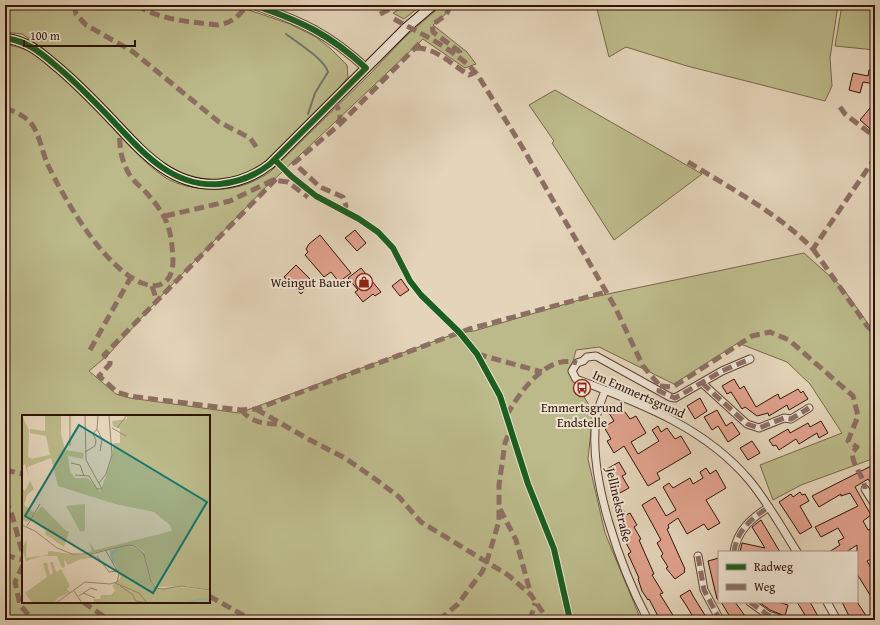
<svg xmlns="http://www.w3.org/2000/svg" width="880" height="625" viewBox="0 0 880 625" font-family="'Gentium Book Plus',serif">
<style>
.green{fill:#bcba8a;stroke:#766748;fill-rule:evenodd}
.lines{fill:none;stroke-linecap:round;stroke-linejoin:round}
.stream{stroke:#6d766b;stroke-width:2}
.building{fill:#e1a18d;stroke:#301407}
.minor-casing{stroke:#5d4434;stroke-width:9}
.tertiary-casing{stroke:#5d4434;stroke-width:10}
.secondary-casing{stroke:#301407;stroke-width:11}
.minor{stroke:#ede3d2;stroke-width:7}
.tertiary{stroke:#ede3d2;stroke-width:8}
.secondary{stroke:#ede3d2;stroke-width:9}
.quiet{stroke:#8d6e63;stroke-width:5;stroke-dasharray:10 5;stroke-linecap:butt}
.cycleway-casing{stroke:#ede3d2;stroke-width:8}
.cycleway{stroke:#1b5e20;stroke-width:6}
.labels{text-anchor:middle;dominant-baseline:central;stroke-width:4;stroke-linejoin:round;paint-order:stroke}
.poi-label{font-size:13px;fill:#301407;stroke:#ede3d2;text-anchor:end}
.street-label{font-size:13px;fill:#301407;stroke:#ede3d2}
.inset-river{fill:none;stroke:#95b8ae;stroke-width:2}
.inset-road{fill:none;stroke:#9c8772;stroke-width:1}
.view{fill:#0f766e;fill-opacity:0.15;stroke:#0f766e;stroke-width:2}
.inset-edge{fill:none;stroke:#301407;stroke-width:2}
</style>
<rect width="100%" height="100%" fill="#e4d4b9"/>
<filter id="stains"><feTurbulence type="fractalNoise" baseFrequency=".005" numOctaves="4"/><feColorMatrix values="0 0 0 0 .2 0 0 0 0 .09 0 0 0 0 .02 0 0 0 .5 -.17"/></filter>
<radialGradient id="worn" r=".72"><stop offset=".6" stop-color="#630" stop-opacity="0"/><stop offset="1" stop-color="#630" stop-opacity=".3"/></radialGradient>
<!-- green -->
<path class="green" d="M5,5H234L290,24L316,37L331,49L347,65L348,77L332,97L275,158L250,173L229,180L195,179L163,166L94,95L44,49L22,34L5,32Z
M406,5H422L404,19L393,13Z
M442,5H456L433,25L467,52L476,64L465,68L423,39L265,188L164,293L108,355L89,371L116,394L130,398L239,413L457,333L474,331L579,300L804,253L842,287L869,325L875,331V458L801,485L773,500L760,465L842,433L810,384L787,362L738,343L674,384L599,347L576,350L570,373L593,412L588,459L605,533L641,620H5V45C31,47 43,59 62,76C71,85 82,93 91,103C112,126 140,161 166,178C178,185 193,188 207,189C230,191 251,185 270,172L370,74L404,38ZM23,416H209V602H23Z
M596,5H838L830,58L832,86L825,101L687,66L626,47L609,57Z
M842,5H875V50L835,46Z
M555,90L702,174L614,240L552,143L554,141L529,105Z"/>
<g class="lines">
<!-- stream -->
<path class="stream" d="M286,34C298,43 324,59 328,72L315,93L308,114"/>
</g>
<!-- building -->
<path class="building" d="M869,70L875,71V84L863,82L860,93L849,90L853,73L868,76Z
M875,102V133L860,120Z
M355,230L366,243L357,251L345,238Z
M320,235L351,273L339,282L331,272L324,277L305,255L308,252L306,249L309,244Z
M296,265L313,282L301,294L284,277Z
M361,268L381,292L375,296L373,294L363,302L355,292L358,290L348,278Z
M401,279L409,290L400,296L392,286Z
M734,379L740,389L744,386L756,407L778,394L780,399L798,389L801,393L803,391L808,399L789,410L787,405L769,416L768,413L757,416L745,407L742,409L731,392L727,394L722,386Z
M700,398L707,411L695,419L687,406Z
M613,406L617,411L622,408L630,419L636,416L646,433L631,442L638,454L659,441L652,430L658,426L661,432L667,428L675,439L681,436L691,453L657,473L660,479L648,486L624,446L614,453L607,441L611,439L604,427L614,421L607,410Z
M717,410L726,426L732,422L740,434L728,442L718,426L712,430L704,417Z
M821,421L828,433L819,438L817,433L799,444L796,439L779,450L776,445L773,446L769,440L788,429L790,433L808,423L810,427Z
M752,441L760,453L748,460L740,448Z
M619,462L626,474L622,476L629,488L618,494L616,491L614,492L609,484L614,481L607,469Z
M875,464V489L868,479L855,487L871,515L863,521L868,530L875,529V557L867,561L875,574V603L857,574V545L846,552H829L840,545L838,541L844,538L838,528L821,537L815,527L858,506L850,493L841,496V494L819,507L812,496Z
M706,468L710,474L716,470L726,488L706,500L720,523L708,530L704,524L687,534L678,518L668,525L669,528L667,529L685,569L684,570L685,572L675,579L666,568L668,567L661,556L663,554L657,543L661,540L642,505L655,497L666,516L676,510L663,487L669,483L673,488L690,478L693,484L703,478L700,472Z
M800,492L802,495L805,494L809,501L800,506L812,527L800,534L779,502L791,494L793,497Z
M619,503L626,515L630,513L637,525L634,527L641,539L639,540L654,574L652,575L663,593L660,594L661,596L676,620H660L649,599L648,600L642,591L638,579L639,578L628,554L631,552L621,534L625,532L618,520L620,518L613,507Z
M761,520L780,552H740L742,543L765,548L752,527Z
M719,558V599H717L708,561Z
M690,590L693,596L708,620H695L686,605L680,596Z
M721,602H735L748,620H732Z
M759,602H778L788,605L785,616L770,610Z
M797,602H810L820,620H808Z
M842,602H857L867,617L862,620H851Z"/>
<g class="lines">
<!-- minor casing -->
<g class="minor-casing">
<path id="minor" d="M750,359L722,371L675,398L670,397L596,356L587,357L583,361L577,363L572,371L576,379C639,403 705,427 750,481C768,503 782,528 797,552
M702,383L747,424L759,428L784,418L791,419L809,408
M605,391C601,401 597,410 596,420C588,478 621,569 648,620
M865,489L875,505
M734,552C737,530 752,518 769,507
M698,556L704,590L720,620
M750,602L768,615L783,620
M827,602L837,620"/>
</g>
<!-- tertiary casing -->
<g class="tertiary-casing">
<path id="tertiary" d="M254,5C301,21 329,34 366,68"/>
</g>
<!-- secondary casing -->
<g class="secondary-casing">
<path id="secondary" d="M5,38C26,41 39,51 55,65C76,82 95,102 114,122C143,153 173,188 220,184C239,182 255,176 270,164L406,28L433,5"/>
</g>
<!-- minor -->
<use href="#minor" class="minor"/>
<!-- tertiary -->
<use href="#tertiary" class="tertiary"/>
<!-- secondary -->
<use href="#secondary" class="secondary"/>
<!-- quiet -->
<path class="quiet" d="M74,5L76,14L86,25L132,51L219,122L250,138L257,148
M137,5C159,20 191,22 218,25C232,23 239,16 247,5
M451,5L446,15L432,25L433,32L460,52L461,56
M380,14L398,5
M394,19C423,35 455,49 477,74L521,145L615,307L643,366L660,386L659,391L675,398L722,371L750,359
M416,48C437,48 452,65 469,75L472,74L474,70
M5,93L9,90
M334,101C339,110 343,116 337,125
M840,107L845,114L875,137
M5,108C16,112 26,116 33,126C40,137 42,151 47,163C64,199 104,268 142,283C151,286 159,288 167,280C175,271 173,257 172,246C169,218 160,208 142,188C136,183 130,177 127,170C120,157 119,142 120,128
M688,162C730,188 779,214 813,249L875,158
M276,179L104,355L110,360V364L99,376L117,392L129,396L241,410L256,409L469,329L606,292
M343,212L346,206L343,197L320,187L294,163L340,124L420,43
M165,216L230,201L273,180L288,182L308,197
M813,249L868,327L875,333
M152,286L157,301
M90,350L131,277
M477,354L542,372
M702,383L747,424L759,428L784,418L791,419L809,408
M660,386L673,387L752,336L770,332L789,340L853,396L858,416L848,441L857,447L852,453C853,467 864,476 865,489
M256,409L308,439L345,458L378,481L399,497L421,522L508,575L531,595L548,620
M241,410C252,423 265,424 281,424
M507,415C519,393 547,353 577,363
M5,470L23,474
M5,499L12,515L23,555
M500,509L516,540L531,595
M734,552C737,530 752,518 769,507
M5,555L23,560
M698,556L704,590L720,620
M23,565L15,582L20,605L33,620
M209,596L252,620
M83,602L109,620
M750,602L768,615L783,620
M439,620L458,604L482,572L487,561L499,521V485L505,443L511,428
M530,620L535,603"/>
<!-- cycleway casing -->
<g class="cycleway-casing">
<path id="cycleway" d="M5,38C26,41 39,51 55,65C76,82 95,102 114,122C143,153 173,188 220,184C239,182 255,176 270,164L366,68C329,34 301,21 254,5
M275,160L291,176L316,196L359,219L378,232L393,248L410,281L421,295L460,333L477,354L500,396L528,484L554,549L570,620"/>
</g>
<!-- cycleway -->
<use href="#cycleway" class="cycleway"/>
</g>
<!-- icons -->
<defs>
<g id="shop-ring" transform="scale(0.9)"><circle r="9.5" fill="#ede3d2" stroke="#8f2418" stroke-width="1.5"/><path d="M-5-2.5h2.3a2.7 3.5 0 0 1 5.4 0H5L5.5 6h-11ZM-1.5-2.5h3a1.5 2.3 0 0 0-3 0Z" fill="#8f2418"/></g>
<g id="bus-ring" transform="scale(0.9)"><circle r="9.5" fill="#ede3d2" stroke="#8f2418" stroke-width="1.5"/><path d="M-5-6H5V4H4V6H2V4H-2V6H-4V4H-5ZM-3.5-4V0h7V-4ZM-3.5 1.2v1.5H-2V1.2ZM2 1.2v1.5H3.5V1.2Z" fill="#8f2418"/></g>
</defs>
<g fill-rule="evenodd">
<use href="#shop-ring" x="364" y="282"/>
<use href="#bus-ring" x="582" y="388"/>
</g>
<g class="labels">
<!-- poi labels -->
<g class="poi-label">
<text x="351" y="282">Weingut Bauer</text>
<text x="582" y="407" text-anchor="middle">Emmertsgrund<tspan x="582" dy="15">Endstelle</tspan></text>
</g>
<!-- street labels -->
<g class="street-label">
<text transform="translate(639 394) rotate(24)">Im Emmertsgrund</text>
<text transform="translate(619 505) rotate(77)">Jellinekstraße</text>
</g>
</g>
<!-- overview -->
<g transform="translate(22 415)">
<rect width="188" height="188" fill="#e4d4b9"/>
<path d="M23,0H39V18L43,35L62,38L61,44L46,41L48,56L53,63H66L78,77L89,47L92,28H98V14L91,11L90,6L105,4V0H188V175L166,171L135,172L130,166L122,137L113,130L63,139L70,136L67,127L73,135L150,116L148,110L132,97L93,89L36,71L29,43L5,52L7,63L3,49L13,43L28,40L24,21L8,18V14L23,16ZM0,1L7,15L6,42L11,44L0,51ZM8,66L12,74L5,80L2,90L13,98L6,107L0,105V73L3,76ZM63,89V116H58L44,91ZM20,91L44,116H47L42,132L23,119L24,116L9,104ZM5,124L4,143L26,140V136L75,142L59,144L46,150L42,144L43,152L40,153L35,141H20L4,146L0,133ZM105,131L113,132L122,139L129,167L134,174L158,172L188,176V188H71L72,184H78L79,180H89L93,175L90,171L99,162L87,136ZM28,147H31L34,157L39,154L48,171L45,174L48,177L36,183L32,188H10L3,178L25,162L21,148H25L28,160L31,158Z" fill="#bcba8a"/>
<path class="inset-river" d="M92,148L89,139L96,134M166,188L179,184L188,185"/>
<path class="inset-road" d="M76,0L75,14L80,24L78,36M90,13L104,21M95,13L105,0M48,31V0M63,37L73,31L74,25L71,19L75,14M49,48L58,50L62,61M53,60L67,61L75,74H80L64,45L63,0M77,68L84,59L90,40L87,0M0,110L13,116L35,133L50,139H69L106,130L113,131L122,139L129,166L134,173L141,174L159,171L188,175M5,111L18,89M75,141L87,157L95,156M93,168L117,178L125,188M98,171L110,179L114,186L125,188M52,176L60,188M61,178L73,183M57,181L69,173L75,175M34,188L63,167L88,169L95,167L97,159L84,136"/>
<path class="view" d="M57,10L185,87L131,178L3,101Z"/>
<rect width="188" height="188" class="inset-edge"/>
</g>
<!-- margin -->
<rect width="880" height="625" fill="none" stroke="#e4d4b9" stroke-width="20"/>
<rect x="6" y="6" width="868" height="613" fill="none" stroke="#301407" stroke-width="2"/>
<rect x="10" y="10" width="860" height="605" fill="none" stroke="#301407"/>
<!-- legend -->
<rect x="718" y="551" width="140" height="52" fill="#ede3d2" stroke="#a19081"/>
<rect x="726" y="564" width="20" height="6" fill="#1b5e20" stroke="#a19081"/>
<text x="754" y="571" font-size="12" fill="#301407">Radweg</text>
<rect x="726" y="584" width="20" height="6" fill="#8d6e63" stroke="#a19081"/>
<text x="754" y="591" font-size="12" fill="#301407">Weg</text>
<!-- scale -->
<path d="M24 40v6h111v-6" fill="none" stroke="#301407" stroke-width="2"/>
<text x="30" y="40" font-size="12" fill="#301407" stroke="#ede3d2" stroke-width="3" paint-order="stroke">100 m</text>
<rect width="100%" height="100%" filter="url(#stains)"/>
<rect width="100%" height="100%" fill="url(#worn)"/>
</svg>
